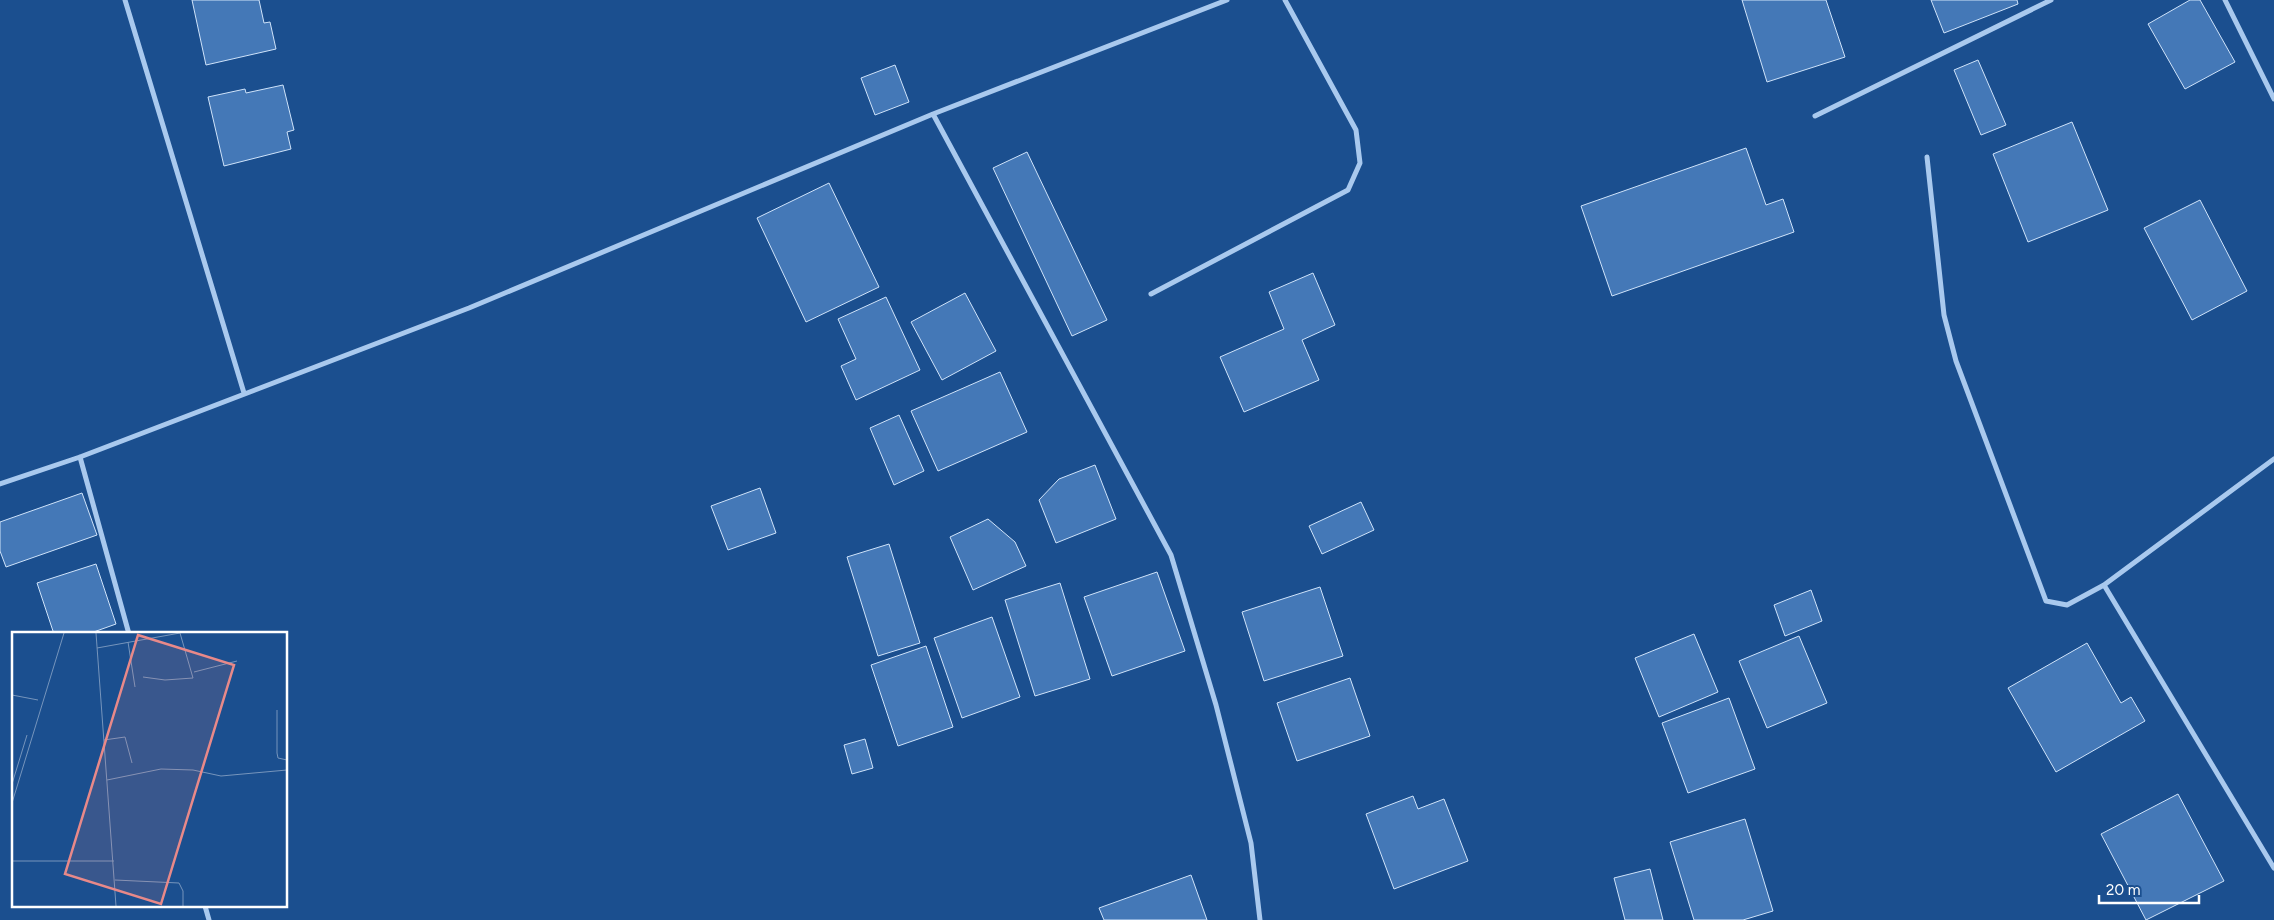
<svg xmlns="http://www.w3.org/2000/svg" width="2274" height="920" viewBox="0 0 2274 920" font-family="Figtree,sans-serif">
<style>
.building{fill:#4478b7;stroke:#cfe3fa}
.lines{fill:none;stroke-linecap:round;stroke-linejoin:round}
.minor{stroke:#a9c9ee;stroke-width:5}
.inset-road{fill:none;stroke:#7695bc;stroke-width:1}
.view{fill:#e88989;fill-opacity:0.15;stroke:#e88989;stroke-width:2.5}
.inset-edge{fill:none;stroke:#fff;stroke-width:2.5}
</style>
<rect width="100%" height="100%" fill="#1b4f8f"/>
<!-- building -->
<path class="building" d="M192,0H259L264,23L270,22L276,49L206,65Z
M1742,0H1826L1845,57L1767,82Z
M1931,0H2017L2018,4L1944,33Z
M2190,0H2200L2235,62L2185,89L2148,24Z
M1978,60L2006,125L1981,135L1954,70Z
M895,65L909,102L875,115L861,78Z
M283,85L294,130L287,132L291,149L224,166L208,97L245,89L246,93Z
M2072,122L2108,210L2028,242L1993,154Z
M1746,148L1766,205L1783,199L1794,232L1612,296L1581,206Z
M1027,152L1107,320L1072,336L993,168Z
M829,183L879,287L806,322L757,218Z
M2200,200L2247,291L2192,320L2144,228Z
M1313,273L1335,325L1302,340L1319,380L1244,412L1220,357L1284,329L1269,292Z
M965,293L996,351L942,380L911,322Z
M886,297L920,370L856,400L841,366L856,359L838,319Z
M1000,372L1027,432L938,471L911,411Z
M899,415L924,471L894,485L870,428Z
M1095,465L1116,519L1056,543L1039,500L1059,479Z
M760,488L776,533L728,550L711,506Z
M82,493L97,535L6,567L0,551V522Z
M1361,502L1374,530L1322,554L1309,526Z
M988,519L1015,542L1026,566L973,590L950,537Z
M889,544L920,643L878,656L847,557Z
M96,564L116,624L88,634H54L37,583Z
M1157,572L1185,651L1112,676L1084,597Z
M1060,583L1090,679L1035,696L1005,600Z
M1320,587L1343,656L1264,681L1242,612Z
M1811,590L1822,621L1785,636L1774,605Z
M992,617L1020,697L962,718L934,638Z
M1694,634L1718,692L1659,717L1635,658Z
M1799,636L1827,703L1767,728L1739,661Z
M2087,643L2121,703L2131,697L2145,721L2056,772L2008,688Z
M926,646L953,727L898,746L871,665Z
M1350,678L1370,736L1297,761L1277,703Z
M1729,698L1755,769L1688,793L1662,723Z
M865,739L873,768L852,774L844,745Z
M2178,794L2224,881L2146,920L2101,834Z
M1413,796L1418,809L1444,799L1468,861L1394,889L1366,814Z
M1745,819L1773,911L1743,920H1694L1670,842Z
M1650,869L1663,920H1625L1614,878Z
M1191,875L1207,920H1104L1099,908Z"/>
<g class="lines">
<!-- minor -->
<path class="minor" d="M125,0L244,393
M2225,0L2274,99
M933,114L1171,555L1216,705L1251,843L1260,920
M1815,116L2051,0
M1927,157L1944,315L1956,361L2046,601L2067,605L2104,585L2274,459
M1151,294L1348,190L1360,163L1356,130L1285,0
M80,457L129,634
M0,484L80,457L469,308L933,114L1227,0
M2104,585L2274,868
M205,906L209,920"/>
</g>
<!-- overview -->
<g transform="translate(12 632)">
<rect width="275" height="275" fill="#1b4f8f"/>
<path class="inset-road" d="M84,1L104,274M116,10L123,55M85,16L168,1M182,40L225,29M131,45L153,48L181,46L168,1M0,63L26,68M265,78V121L266,126L275,128M92,108L113,105L120,131M95,148L149,137L181,138L209,144L275,138M0,152L15,103M0,171L52,1M0,229H102M103,248L167,251L171,259V274"/>
<path class="view" d="M126,3L222,33L149,272L53,242Z"/>
<rect width="275" height="275" class="inset-edge"/>
</g>
<!-- scale -->
<path d="M2099 895v8h100v-8" fill="none" stroke="#ffffff" stroke-width="2.5"/>
<text x="2106" y="895" font-size="15" fill="#ffffff" stroke="#1b4f8f" stroke-width="4" paint-order="stroke">20 m</text>
</svg>
